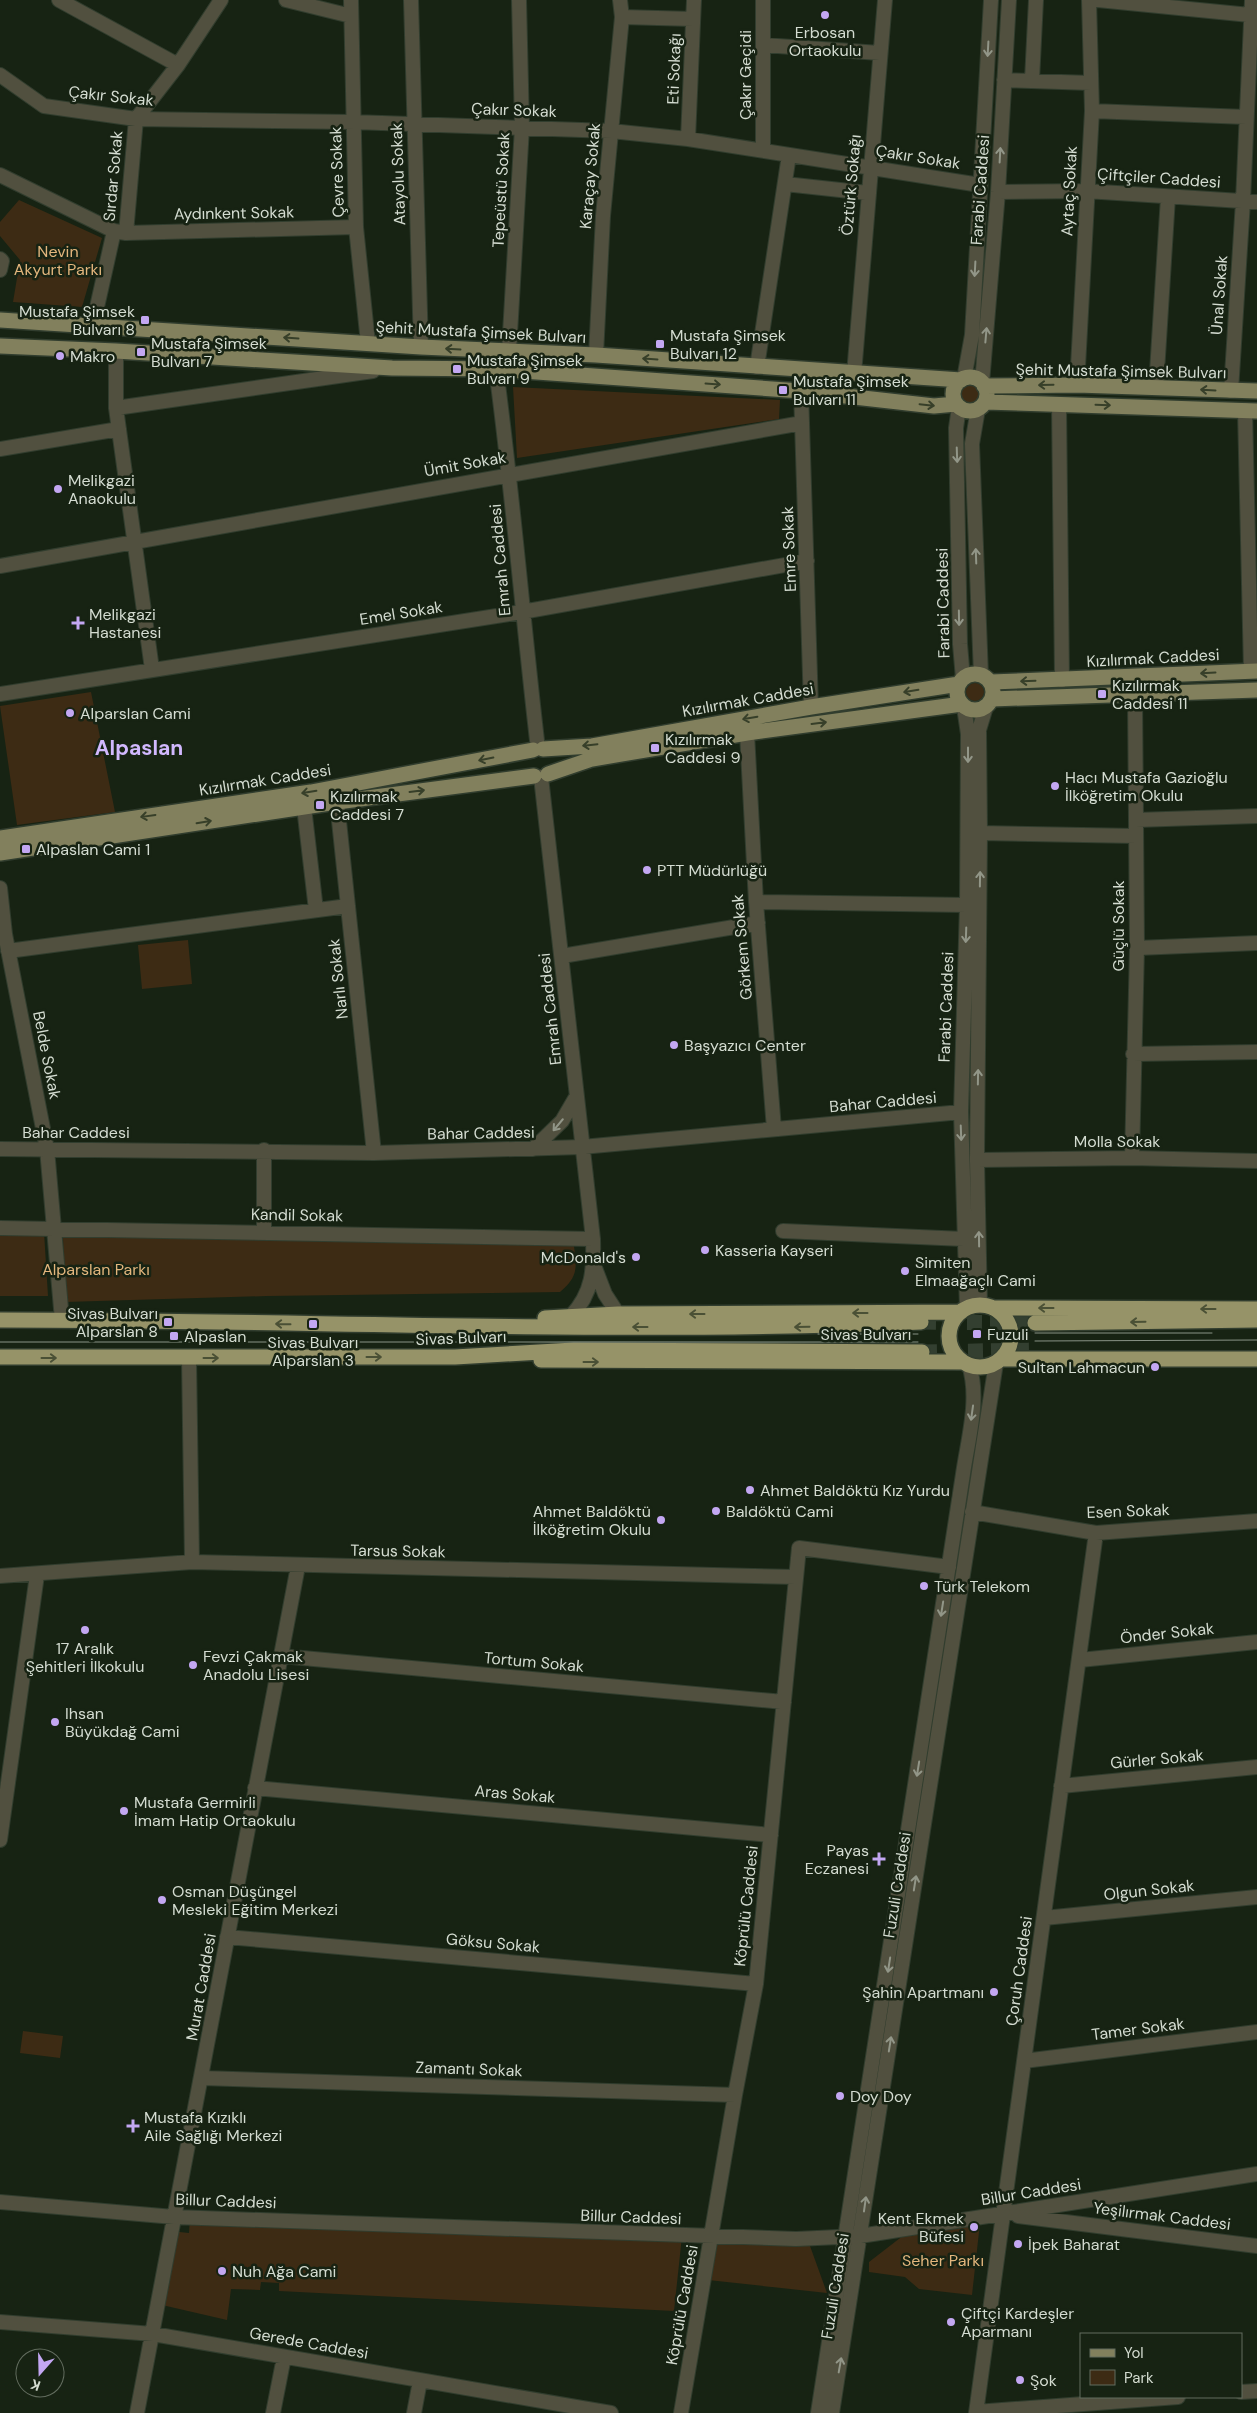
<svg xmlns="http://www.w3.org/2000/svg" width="1257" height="2413" viewBox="0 0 1257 2413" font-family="'DM Sans',sans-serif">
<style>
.green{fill:#3d2b14}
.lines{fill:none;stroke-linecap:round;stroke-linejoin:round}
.highway-tunnel{stroke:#333f30;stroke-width:15;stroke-dasharray:15 8;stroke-linecap:butt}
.minor-casing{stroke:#313d2e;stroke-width:16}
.major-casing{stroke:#313d2e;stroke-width:18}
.highway-casing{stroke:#313d2e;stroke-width:18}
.minor{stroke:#51503f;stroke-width:14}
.major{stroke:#82805d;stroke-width:15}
.highway{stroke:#969368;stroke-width:15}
.tram{stroke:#899386;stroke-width:1}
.oneway{stroke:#929688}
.oneway2{stroke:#373f29}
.oneway3{stroke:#4a5035}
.poi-dot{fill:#c3a7f2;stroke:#172313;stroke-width:2}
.labels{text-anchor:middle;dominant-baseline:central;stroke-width:5;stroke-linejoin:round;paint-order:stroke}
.poi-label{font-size:16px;fill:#d4dcd1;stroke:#172313;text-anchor:start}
.street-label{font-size:16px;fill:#d4dcd1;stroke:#172313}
.park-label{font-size:16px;fill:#e3b67d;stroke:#172313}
.district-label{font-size:21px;font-weight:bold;fill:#d1b8fe;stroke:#172313}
</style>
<rect width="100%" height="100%" fill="#172313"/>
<!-- green -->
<path class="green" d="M19,200L102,238L82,307L13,302L20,260L0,236V222Z
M961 394a9 9 0 1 1 18 0a9 9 0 1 1-18 0Z
M513,387L780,400L779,419L517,458Z
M966 692a9 9 0 1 1 18 0a9 9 0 1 1-18 0Z
M91,692L115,812L17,825L0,706Z
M188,940L192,984L142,989L138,945Z
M0,1232H44L48,1296H0Z
M379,1236L573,1239C576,1263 581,1275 560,1292L267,1296L65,1302L63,1238Z
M23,2031L63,2036L60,2058L20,2053Z
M190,2217L682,2236L674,2311L279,2291V2283L261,2282L260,2290L231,2289L227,2320L162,2305L170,2231L189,2233Z
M980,2223L972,2295L919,2289L905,2277L869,2272V2262L913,2228Z
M714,2238L789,2241L810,2246L827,2293L708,2280Z"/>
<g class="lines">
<!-- highway-tunnel -->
<path class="highway-tunnel" d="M921,1322L1035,1323
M922,1352L1030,1350"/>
<!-- minor casing -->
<g class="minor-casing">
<path id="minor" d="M59,0L178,65
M286,0L351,16
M351,0L356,227L368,343
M411,0L421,347
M1098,0L1250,15
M622,17L693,19
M763,45L880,53
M0,75L44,106L136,119L353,122L611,131L688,139L980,185
M1004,80L1091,83
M1032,80L1036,0
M1092,111L1246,117
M688,139L694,0
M763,150V0
M0,175L114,231L126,233L356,227
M785,184L868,193
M998,192L1086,191L1257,202
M126,233L136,119L178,65L221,0
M0,259L2,261L0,270
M93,325L114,231
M116,351V408L152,669
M509,351L522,127L519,0
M596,355L603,216L622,17L620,0
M757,367L789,155
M496,369C513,495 523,622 538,749
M854,374L885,0
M964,379L972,335L991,0
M982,383L998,192L1009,0
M1077,385L1092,111L1089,0
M1156,388L1168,197
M801,391L811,707
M1231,391L1243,201L1252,0
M1059,404L1062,680
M959,407L956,428L960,644L963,679
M116,408L373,371
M978,409L972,444L981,675
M1245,410L1251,671
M0,449L119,429
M0,566L802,423
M0,694L522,612L807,561
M964,707L968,734L967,905L961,1112L967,1308
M747,733L756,902L774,1129
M541,777L593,1239C594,1269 593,1293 571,1316
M337,802L374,1153
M304,807L316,910
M1136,820L1257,816
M980,833L1136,836
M0,888L5,934L47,1149L62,1320
M756,902L967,905
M1137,948L1257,943
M8,951L348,906
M562,956L758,923
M1133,1054L1257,1052
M0,1149L374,1153L582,1147L961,1112
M533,1149L562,1121L576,1097
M1132,1158L1137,948L1135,693
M977,1160L1132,1158L1257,1161
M0,1228L593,1239
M264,1231V1150
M783,1231L964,1239
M595,1268L605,1294L618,1314
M980,1306L977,1160L980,833L979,730L986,707
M189,1358L192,1562
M972,1512L1096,1533L1257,1521
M0,1576L192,1562L796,1577
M281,1656L784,1702
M1080,1660L1257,1642
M1061,1786L1257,1767
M255,1788L771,1835
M0,1840L37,1575
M1044,1918L1257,1897
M227,1937L756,1984
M1024,2061L1257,2032
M202,2078L735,2095
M0,2202L174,2217L796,2239L860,2236L1257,2174
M1018,2216L1257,2246
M0,2322L153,2334L611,2413
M1241,2392L1257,2391
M976,2412L1178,2397
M137,2413L298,1566
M273,2413L284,2357
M414,2413L420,2381
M681,2413L735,2095L756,1984L799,1548L949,1567
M818,2413L963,1474C968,1439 980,1399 969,1365
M832,2413L996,1363
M976,2413L1096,1533"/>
</g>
<!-- major casing -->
<g class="major-casing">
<path id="major" d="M0,320L421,347L596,355L961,380
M0,346L116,351L392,368L496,369L801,391L934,406L956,404
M953 394a17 17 0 1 1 34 0a17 17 0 1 1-34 0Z
M984,386L1077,385L1257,391
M985,402L1257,411
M957 692a18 18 0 1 1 36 0a18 18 0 1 1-36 0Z
M991,682L1257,671
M992,699L1257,690
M543,749L592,746L811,707L959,684
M548,774L592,759L747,733L962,704
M0,838L311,792L533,750
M0,853L337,802L534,776"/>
</g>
<!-- highway casing -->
<g class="highway-casing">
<path id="highway" d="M949 1336a31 31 0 1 1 62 0a31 31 0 1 1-62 0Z
M993,1308L1257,1309
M545,1318L618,1314L961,1312
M0,1320C307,1320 614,1335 921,1322
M1035,1323L1257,1320
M0,1357H455L574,1350L922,1352
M1001,1359H1257
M541,1360L963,1362"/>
</g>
<!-- minor -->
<use href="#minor" class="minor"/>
<!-- major -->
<use href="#major" class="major"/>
<!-- highway -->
<use href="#highway" class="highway"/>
<!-- tram -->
<path class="tram" d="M1035,1333H1212
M818,1334H918
M1035,1341L1257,1340
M0,1342H918"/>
</g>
<!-- one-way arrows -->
<defs><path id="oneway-shaft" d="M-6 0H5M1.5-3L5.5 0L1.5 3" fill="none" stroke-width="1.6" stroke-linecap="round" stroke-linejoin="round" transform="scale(1.25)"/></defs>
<g class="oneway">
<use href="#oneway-shaft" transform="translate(988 49) rotate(93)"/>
<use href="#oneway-shaft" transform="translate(1000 155) rotate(-87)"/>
<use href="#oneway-shaft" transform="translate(975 269) rotate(93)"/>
<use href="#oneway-shaft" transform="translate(986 335) rotate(-85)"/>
<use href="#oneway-shaft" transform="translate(957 455) rotate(88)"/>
<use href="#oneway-shaft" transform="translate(976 556) rotate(-92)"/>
<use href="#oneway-shaft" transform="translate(959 618) rotate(89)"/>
<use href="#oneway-shaft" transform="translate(968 755) rotate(90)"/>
<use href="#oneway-shaft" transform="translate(980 879) rotate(-89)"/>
<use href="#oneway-shaft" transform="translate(966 935) rotate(92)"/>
<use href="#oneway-shaft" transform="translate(978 1077) rotate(-89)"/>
<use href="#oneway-shaft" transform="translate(558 1125) rotate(130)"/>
<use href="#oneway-shaft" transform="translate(961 1133) rotate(88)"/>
<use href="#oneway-shaft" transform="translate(979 1239) rotate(-91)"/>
<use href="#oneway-shaft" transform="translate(972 1413) rotate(98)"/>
<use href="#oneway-shaft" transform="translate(942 1609) rotate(99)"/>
<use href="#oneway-shaft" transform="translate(918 1769) rotate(99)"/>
<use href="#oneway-shaft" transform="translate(915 1883) rotate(-81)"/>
<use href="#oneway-shaft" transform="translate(889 1965) rotate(99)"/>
<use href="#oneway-shaft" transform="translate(890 2044) rotate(-81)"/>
<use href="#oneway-shaft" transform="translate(865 2204) rotate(-82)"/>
<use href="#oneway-shaft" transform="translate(840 2365) rotate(-80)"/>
</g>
<g class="oneway2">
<use href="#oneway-shaft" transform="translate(291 338) rotate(-176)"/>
<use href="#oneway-shaft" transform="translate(453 349) rotate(-177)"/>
<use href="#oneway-shaft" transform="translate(650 359) rotate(-176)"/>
<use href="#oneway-shaft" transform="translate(713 384) rotate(4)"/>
<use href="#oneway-shaft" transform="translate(1046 385) rotate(179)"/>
<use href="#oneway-shaft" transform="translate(1208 390) rotate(-177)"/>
<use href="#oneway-shaft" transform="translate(927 405) rotate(6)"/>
<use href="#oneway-shaft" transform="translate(1103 405) rotate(2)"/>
<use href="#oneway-shaft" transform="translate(1208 673) rotate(177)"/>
<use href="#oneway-shaft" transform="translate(1028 681) rotate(178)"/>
<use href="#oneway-shaft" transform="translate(911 691) rotate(171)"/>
<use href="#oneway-shaft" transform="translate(750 718) rotate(170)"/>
<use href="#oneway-shaft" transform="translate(819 723) rotate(-7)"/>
<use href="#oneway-shaft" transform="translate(590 745) rotate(174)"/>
<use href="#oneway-shaft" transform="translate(486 759) rotate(169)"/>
<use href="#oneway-shaft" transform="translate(417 791) rotate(-7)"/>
<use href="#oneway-shaft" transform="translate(309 792) rotate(171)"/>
<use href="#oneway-shaft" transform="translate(148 816) rotate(172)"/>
<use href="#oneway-shaft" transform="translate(204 822) rotate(-9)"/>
</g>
<g class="oneway3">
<use href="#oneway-shaft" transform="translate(1046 1308) rotate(-180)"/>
<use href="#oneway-shaft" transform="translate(1208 1309) rotate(-180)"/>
<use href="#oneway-shaft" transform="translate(860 1313) rotate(180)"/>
<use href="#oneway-shaft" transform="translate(697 1314) rotate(180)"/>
<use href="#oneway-shaft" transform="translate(1138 1322) rotate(179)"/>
<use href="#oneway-shaft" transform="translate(283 1324) rotate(-179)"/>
<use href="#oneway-shaft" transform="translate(640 1327) rotate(-180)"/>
<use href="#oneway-shaft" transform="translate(802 1327) rotate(179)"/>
<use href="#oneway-shaft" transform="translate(374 1357)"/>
<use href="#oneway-shaft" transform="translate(49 1358)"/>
<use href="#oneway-shaft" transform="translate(211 1358)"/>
<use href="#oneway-shaft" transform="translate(591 1362)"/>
</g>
<!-- markers -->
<g class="poi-dot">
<circle cx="825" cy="15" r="5"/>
<rect x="140" y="315" width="10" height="10" rx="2.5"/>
<rect x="655" y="339" width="10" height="10" rx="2.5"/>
<rect x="136" y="347" width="10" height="10" rx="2.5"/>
<circle cx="60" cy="356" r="5"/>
<rect x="452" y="364" width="10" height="10" rx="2.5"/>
<rect x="778" y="385" width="10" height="10" rx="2.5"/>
<circle cx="58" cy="489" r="5"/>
<path d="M75.5 615.5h5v5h5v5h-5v5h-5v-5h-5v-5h5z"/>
<rect x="1097" y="689" width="10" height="10" rx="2.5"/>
<circle cx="70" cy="713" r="5"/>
<rect x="650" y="743" width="10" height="10" rx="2.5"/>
<circle cx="1055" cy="786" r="5"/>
<rect x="315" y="800" width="10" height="10" rx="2.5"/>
<rect x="21" y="844" width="10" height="10" rx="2.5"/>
<circle cx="647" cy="870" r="5"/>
<circle cx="674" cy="1045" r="5"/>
<circle cx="705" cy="1250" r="5"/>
<circle cx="636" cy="1257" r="5"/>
<circle cx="905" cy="1271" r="5"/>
<rect x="163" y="1317" width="10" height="10" rx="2.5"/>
<rect x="308" y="1319" width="10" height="10" rx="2.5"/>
<rect x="972" y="1329" width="10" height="10" rx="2.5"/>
<rect x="169" y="1331" width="10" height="10" rx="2.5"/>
<circle cx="1155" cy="1367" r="5"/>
<circle cx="750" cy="1490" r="5"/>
<circle cx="716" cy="1511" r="5"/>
<circle cx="661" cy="1520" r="5"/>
<circle cx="924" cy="1586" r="5"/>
<circle cx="85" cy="1630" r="5"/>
<circle cx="193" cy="1665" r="5"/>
<circle cx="55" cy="1722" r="5"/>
<circle cx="124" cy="1811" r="5"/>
<path d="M876.5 1851.5h5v5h5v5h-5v5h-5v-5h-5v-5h5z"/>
<circle cx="162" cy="1900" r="5"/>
<circle cx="994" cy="1992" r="5"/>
<circle cx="840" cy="2096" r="5"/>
<path d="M130.5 2118.5h5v5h5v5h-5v5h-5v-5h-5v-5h5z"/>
<circle cx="974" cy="2227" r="5"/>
<circle cx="1018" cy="2244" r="5"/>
<circle cx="222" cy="2271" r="5"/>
<circle cx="951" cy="2322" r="5"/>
<circle cx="1020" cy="2380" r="5"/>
</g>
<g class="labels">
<!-- poi labels -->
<g class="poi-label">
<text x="825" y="32" text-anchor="middle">Erbosan<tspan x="825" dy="18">Ortaokulu</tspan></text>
<text x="135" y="311" text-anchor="end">Mustafa Şimsek<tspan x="135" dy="18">Bulvarı 8</tspan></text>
<text x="670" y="335">Mustafa Şimsek<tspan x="670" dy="18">Bulvarı 12</tspan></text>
<text x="151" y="343">Mustafa Şimsek<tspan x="151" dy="18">Bulvarı 7</tspan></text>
<text x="70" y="356">Makro</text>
<text x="467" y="360">Mustafa Şimsek<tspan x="467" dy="18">Bulvarı 9</tspan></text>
<text x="793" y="381">Mustafa Şimsek<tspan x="793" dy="18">Bulvarı 11</tspan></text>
<text x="68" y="480">Melikgazi<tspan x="68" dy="18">Anaokulu</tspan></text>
<text x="89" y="614">Melikgazi<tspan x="89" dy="18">Hastanesi</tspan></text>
<text x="1112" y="685">Kızılırmak<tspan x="1112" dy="18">Caddesi 11</tspan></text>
<text x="80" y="713">Alparslan Cami</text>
<text x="665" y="739">Kızılırmak<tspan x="665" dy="18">Caddesi 9</tspan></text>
<text x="1065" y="777">Hacı Mustafa Gazioğlu<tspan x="1065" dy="18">İlköğretim Okulu</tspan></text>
<text x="330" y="796">Kızılırmak<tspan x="330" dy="18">Caddesi 7</tspan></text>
<text x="36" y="849">Alpaslan Cami 1</text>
<text x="657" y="870">PTT Müdürlüğü</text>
<text x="684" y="1045">Başyazıcı Center</text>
<text x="715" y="1250">Kasseria Kayseri</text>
<text x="626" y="1257" text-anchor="end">McDonald's</text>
<text x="915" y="1262">Simiten<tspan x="915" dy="18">Elmaağaçlı Cami</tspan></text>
<text x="158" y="1313" text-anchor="end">Sivas Bulvarı<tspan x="158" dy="18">Alparslan 8</tspan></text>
<text x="987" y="1334">Fuzuli</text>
<text x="184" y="1336">Alpaslan</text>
<text x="313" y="1342" text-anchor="middle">Sivas Bulvarı<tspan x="313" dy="18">Alparslan 3</tspan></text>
<text x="1145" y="1367" text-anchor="end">Sultan Lahmacun</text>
<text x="760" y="1490">Ahmet Baldöktü Kız Yurdu</text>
<text x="651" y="1511" text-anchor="end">Ahmet Baldöktü<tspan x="651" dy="18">İlköğretim Okulu</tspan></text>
<text x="726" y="1511">Baldöktü Cami</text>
<text x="934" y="1586">Türk Telekom</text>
<text x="85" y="1648" text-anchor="middle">17 Aralık<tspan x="85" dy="18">Şehitleri İlkokulu</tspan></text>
<text x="203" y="1656">Fevzi Çakmak<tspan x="203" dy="18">Anadolu Lisesi</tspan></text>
<text x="65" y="1713">Ihsan<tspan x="65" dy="18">Büyükdağ Cami</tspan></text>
<text x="134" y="1802">Mustafa Germirli<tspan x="134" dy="18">İmam Hatip Ortaokulu</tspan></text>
<text x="869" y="1850" text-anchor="end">Payas<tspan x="869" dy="18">Eczanesi</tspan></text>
<text x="172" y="1891">Osman Düşüngel<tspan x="172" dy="18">Mesleki Eğitim Merkezi</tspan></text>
<text x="984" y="1992" text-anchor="end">Şahin Apartmanı</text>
<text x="850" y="2096">Doy Doy</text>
<text x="144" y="2117">Mustafa Kızıklı<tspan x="144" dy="18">Aile Sağlığı Merkezi</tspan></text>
<text x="964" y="2218" text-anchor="end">Kent Ekmek<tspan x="964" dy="18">Büfesi</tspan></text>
<text x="1028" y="2244">İpek Baharat</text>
<text x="232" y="2271">Nuh Ağa Cami</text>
<text x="961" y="2313">Çiftçi Kardeşler<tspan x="961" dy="18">Aparmanı</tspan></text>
<text x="1030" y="2380">Şok</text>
</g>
<!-- street labels -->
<g class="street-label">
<text transform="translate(674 69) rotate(-88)">Eti Sokağı</text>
<text transform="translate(745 75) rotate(-90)">Çakır Geçidi</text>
<text transform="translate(111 96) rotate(6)">Çakır Sokak</text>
<text transform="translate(514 110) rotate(2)">Çakır Sokak</text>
<text transform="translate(918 157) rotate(9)">Çakır Sokak</text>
<text transform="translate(337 172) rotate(-92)">Çevre Sokak</text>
<text transform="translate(398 174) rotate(-92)">Atayolu Sokak</text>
<text transform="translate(113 176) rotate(-85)">Sırdar Sokak</text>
<text transform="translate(590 176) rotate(-85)">Karaçay Sokak</text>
<text transform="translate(1159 178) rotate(4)">Çiftçiler Caddesi</text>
<text transform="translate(851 185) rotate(-85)">Öztürk Sokağı</text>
<text transform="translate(501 190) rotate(-87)">Tepeüstü Sokak</text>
<text transform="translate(980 190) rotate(-86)">Farabi Caddesi</text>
<text transform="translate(1069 191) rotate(-87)">Aytaç Sokak</text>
<text transform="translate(234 213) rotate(-1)">Aydınkent Sokak</text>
<text transform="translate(1219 295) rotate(-86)">Ünal Sokak</text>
<text transform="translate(481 332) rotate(3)">Şehit Mustafa Şimsek Bulvarı</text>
<text transform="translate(1121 371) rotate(1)">Şehit Mustafa Şimsek Bulvarı</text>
<text transform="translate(465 464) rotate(-10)">Ümit Sokak</text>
<text transform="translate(789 549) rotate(-92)">Emre Sokak</text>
<text transform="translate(500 560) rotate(-95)">Emrah Caddesi</text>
<text transform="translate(943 603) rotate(-91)">Farabi Caddesi</text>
<text transform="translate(401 613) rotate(-9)">Emel Sokak</text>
<text transform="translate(1153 658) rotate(-3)">Kızılırmak Caddesi</text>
<text transform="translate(748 700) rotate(-10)">Kızılırmak Caddesi</text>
<text transform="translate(265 780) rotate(-9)">Kızılırmak Caddesi</text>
<text transform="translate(1118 926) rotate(-90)">Güçlü Sokak</text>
<text transform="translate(742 947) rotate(-95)">Görkem Sokak</text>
<text transform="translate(338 979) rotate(-96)">Narlı Sokak</text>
<text transform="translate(946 1007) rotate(-88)">Farabi Caddesi</text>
<text transform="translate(550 1009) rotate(-96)">Emrah Caddesi</text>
<text transform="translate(47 1055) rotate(79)">Belde Sokak</text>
<text transform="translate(883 1102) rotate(-5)">Bahar Caddesi</text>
<text x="76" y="1132">Bahar Caddesi</text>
<text transform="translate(481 1133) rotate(-1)">Bahar Caddesi</text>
<text x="1117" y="1141">Molla Sokak</text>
<text transform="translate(297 1215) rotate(1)">Kandil Sokak</text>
<text x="866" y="1334">Sivas Bulvarı</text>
<text transform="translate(461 1338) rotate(-2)">Sivas Bulvarı</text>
<text transform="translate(1128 1511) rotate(-2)">Esen Sokak</text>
<text transform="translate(398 1551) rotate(1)">Tarsus Sokak</text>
<text transform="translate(1167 1633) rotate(-6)">Önder Sokak</text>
<text transform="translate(534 1662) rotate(5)">Tortum Sokak</text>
<text transform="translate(1157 1759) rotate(-5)">Gürler Sokak</text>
<text transform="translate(515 1794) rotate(5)">Aras Sokak</text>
<text transform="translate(897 1885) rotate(-81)">Fuzuli Caddesi</text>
<text transform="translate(1149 1890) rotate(-6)">Olgun Sokak</text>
<text transform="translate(746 1906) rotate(-84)">Köprülü Caddesi</text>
<text transform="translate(493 1943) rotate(5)">Göksu Sokak</text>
<text transform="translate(1019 1971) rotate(-82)">Çoruh Caddesi</text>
<text transform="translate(201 1987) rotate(-80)">Murat Caddesi</text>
<text transform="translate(1138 2029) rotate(-7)">Tamer Sokak</text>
<text transform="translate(469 2069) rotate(2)">Zamantı Sokak</text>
<text transform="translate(1031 2192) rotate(-9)">Billur Caddesi</text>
<text transform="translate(226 2201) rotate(2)">Billur Caddesi</text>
<text transform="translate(1162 2216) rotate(7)">Yeşilırmak Caddesi</text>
<text transform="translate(631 2217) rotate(2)">Billur Caddesi</text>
<text transform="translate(835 2286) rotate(-81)">Fuzuli Caddesi</text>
<text transform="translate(682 2305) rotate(-80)">Köprülü Caddesi</text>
<text transform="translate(309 2343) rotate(10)">Gerede Caddesi</text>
</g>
<!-- park labels -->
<g class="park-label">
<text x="58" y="251">Nevin<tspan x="58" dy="18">Akyurt Parkı</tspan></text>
<text x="96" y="1269">Alparslan Parkı</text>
<text x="943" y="2260">Seher Parkı</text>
</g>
<!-- district labels -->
<g class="district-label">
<text x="139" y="748">Alpaslan</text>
</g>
</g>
<!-- legend -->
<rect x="1080" y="2333" width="162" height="65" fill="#172313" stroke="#636d5f"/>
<rect x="1090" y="2349" width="25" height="8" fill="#82805d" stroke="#636d5f"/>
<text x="1124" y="2358" font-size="15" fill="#d4dcd1">Yol</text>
<rect x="1090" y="2370" width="25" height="15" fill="#3d2b14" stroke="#636d5f"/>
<text x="1124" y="2383" font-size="15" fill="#d4dcd1">Park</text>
<!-- north arrow -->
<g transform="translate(40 2373) rotate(200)"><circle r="24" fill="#172313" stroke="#636d5f"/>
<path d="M0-4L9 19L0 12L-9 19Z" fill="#c3a7f2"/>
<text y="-8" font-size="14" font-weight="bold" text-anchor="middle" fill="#d4dcd1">K</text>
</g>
</svg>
